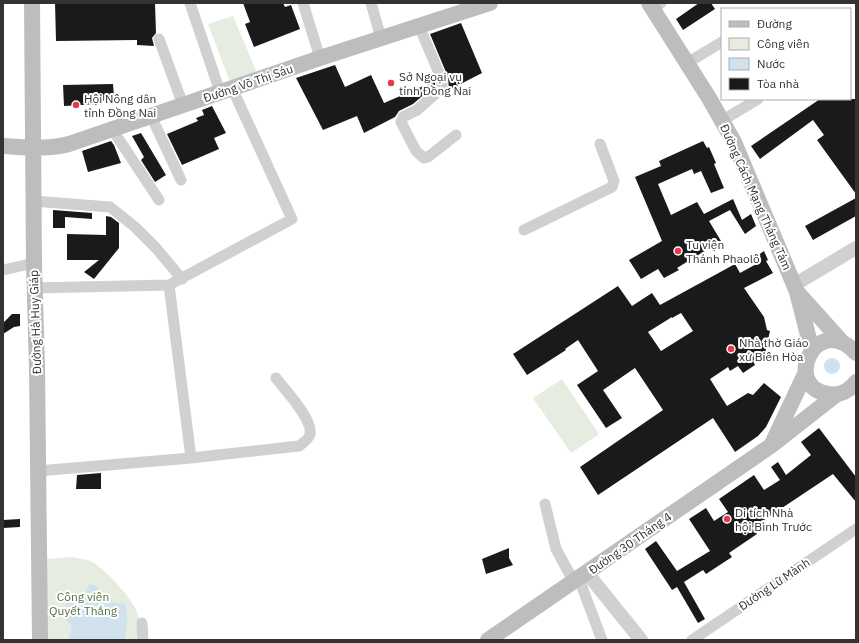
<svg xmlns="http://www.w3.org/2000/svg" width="859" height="643" viewBox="0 0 859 643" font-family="'IBM Plex Sans',sans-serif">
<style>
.green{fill:#e6ecdf}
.water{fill:#cfe2ee}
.building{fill:#1a1a1a;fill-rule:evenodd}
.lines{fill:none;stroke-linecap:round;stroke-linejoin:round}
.minor{stroke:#d0d0d0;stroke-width:11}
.tertiary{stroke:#d0d0d0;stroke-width:14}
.secondary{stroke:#bdbdbd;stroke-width:16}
.poi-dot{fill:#e63946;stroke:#fff;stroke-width:1.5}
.labels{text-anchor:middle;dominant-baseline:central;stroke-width:4;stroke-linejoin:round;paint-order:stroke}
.poi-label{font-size:12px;fill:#333;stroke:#fff;text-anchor:start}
.street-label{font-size:12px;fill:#333;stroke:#fff}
.park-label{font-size:12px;fill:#56703f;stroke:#fff}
</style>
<rect width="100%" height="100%" fill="#fff"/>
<!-- green -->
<path class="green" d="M233,16L257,73L230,82L208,24Z
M562,379L599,434L571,453L533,398Z
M73,557C80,559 88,559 94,563C107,571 134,600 138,615C141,623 141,632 141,640H46V559Z"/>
<!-- water -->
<path class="water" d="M824 366a8 8 0 1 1 16 0a8 8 0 1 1-16 0Z
M89,584C100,585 100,592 104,601L109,602L125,604C129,611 126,631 125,640H68L71,631V625L66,620L65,607L68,597L71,595L80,596L85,592Z"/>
<!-- building -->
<path class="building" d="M55,3H155L156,33L152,38L154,46L137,45V40L56,41Z
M243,3H283L285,7L291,5L300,29L254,47L245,24L250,22Z
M699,3H711L715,9L683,30L676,19Z
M461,23L482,73L449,90L448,77L430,34Z
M335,65L345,87L371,75L384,103L435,81V85L413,104L399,111L395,117L364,133L357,116L323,130L296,78Z
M113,84L114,97L100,102V104L64,106L63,85Z
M820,99H856V194L817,140L824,135L813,120L760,159L751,146Z
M212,106L226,133L214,138L219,149L182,165L167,134L198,121L196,118L204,115L202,110Z
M141,133L166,175L155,182L141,160L144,157L132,136Z
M111,141L114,145L121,163L88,172L82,151Z
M703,141L707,148L709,147L716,163L714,164L724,188L711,193L701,171L694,174L692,169L658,184L671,215L697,202L704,214L733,199L742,220L751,214L756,226L745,234L730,210L709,221L721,241L677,268L679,270L664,278L658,269L641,279L629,260L662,241L635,177L661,166L659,161Z
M856,198V216L813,240L805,226Z
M53,210L92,213V219L65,217V228H53Z
M106,216L111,217L119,223V248L94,279L84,272L99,260H67V234L106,235Z
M764,251L768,260L766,261L773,273L744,288L764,317L767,330L770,331L765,353L761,352L753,361L755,365L743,373L738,366L730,371L728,367L710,379L727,406L748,393L753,395L764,383L781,397L766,427L758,436L735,452L713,418L598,495L580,467L663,410L635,368L603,390L622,418L606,428L577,385L598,371L578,340L565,349L566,350L527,375L513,354L618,286L632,306L652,293L660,305L735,264L740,273L760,262L757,256ZM681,313L693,331L661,351L648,332L672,317V318Z
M12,314H20V326L14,327L3,334V323Z
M819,428L856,477V502L833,474L752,528L757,534L729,553L732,557L706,574L703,570L684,582L705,619L698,623L677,587L672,590L645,549L656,541L677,571L710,551L689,519L706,508L714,521L728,512L719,499L754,475L764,490L780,480L771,467L778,462L786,475L811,455L801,442Z
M101,473V489H76L77,475Z
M20,519V527L3,528V520Z
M509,548V558L513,565L486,574L482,559Z"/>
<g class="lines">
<!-- minor -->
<path class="minor" d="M190,3L220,92
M303,3L320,58
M371,3L381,38
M652,8L661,3
M419,26L442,80V88L417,110L403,117L401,122L416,151L424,158L428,157L456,135
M159,39L183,105
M687,63L722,42
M151,116L181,180
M723,120L758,99
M112,129L159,200
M33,201L110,207L135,227L156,248L182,279
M524,230L612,187L614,181L600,144
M3,270L34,263
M169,285L191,458
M34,288L169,285L292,219L232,88
M38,471L191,458L299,446C303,443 309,439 310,434C313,419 285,390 276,378
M545,504L556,549L574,582
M579,579L602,640
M142,623L143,640
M692,640L856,529"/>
<!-- tertiary -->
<path class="tertiary" d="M794,285L856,248
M587,573L641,640"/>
<!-- secondary -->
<path class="secondary" d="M32,3L34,263L37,368L40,640
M649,3L709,98L734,142L797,292L812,351
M3,146C25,147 47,150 69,144L320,58L490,3
M798,293L842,342
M856,353C816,310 781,388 829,394C840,396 850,390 856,382
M773,442L806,372
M488,640L772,445L837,394"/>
</g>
<!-- markers -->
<g class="poi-dot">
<circle cx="391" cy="83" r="4"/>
<circle cx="76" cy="105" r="4"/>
<circle cx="678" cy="251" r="4"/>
<circle cx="731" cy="349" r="4"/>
<circle cx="727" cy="519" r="4"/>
</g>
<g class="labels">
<!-- poi labels -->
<g class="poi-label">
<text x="399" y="76">Sở Ngoại vụ<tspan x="399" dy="14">tỉnh Đồng Nai</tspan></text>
<text x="84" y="98">Hội Nông dân<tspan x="84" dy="14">tỉnh Đồng Nai</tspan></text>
<text x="686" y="244">Tu viện<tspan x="686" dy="14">Thánh Phaolô</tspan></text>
<text x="739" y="342">Nhà thờ Giáo<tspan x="739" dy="14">xứ Biên Hòa</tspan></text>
<text x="735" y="512">Di tích Nhà<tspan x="735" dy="14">hội Bình Trước</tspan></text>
</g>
<!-- street labels -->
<g class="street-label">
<text transform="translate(248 83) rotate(-19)">Đường Võ Thị Sáu</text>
<text transform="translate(756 197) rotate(66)">Đường Cách Mạng Tháng Tám</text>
<text transform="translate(35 322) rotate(-92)">Đường Hà Huy Giáp</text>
<text transform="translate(630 543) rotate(-35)">Đường 30 Tháng 4</text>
<text transform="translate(774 584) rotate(-34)">Đường Lữ Mành</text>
</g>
<!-- park labels -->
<g class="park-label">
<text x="83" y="596">Công viên<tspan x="83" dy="14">Quyết Thắng</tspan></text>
</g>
</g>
<!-- border -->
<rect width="859" height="643" fill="none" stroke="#333333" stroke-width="8"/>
<!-- legend -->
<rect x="721" y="8" width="130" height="92" fill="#ffffff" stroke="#adadad"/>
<rect x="729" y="21" width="20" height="6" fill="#bdbdbd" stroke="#adadad"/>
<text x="757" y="28" font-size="12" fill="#333333">Đường</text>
<rect x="729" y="38" width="20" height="12" fill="#e6ecdf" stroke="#adadad"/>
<text x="757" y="48" font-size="12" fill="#333333">Công viên</text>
<rect x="729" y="58" width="20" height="12" fill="#cfe2ee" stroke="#adadad"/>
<text x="757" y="68" font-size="12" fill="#333333">Nước</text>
<rect x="729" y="78" width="20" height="12" fill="#1a1a1a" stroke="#adadad"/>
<text x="757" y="88" font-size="12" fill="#333333">Tòa nhà</text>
</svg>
